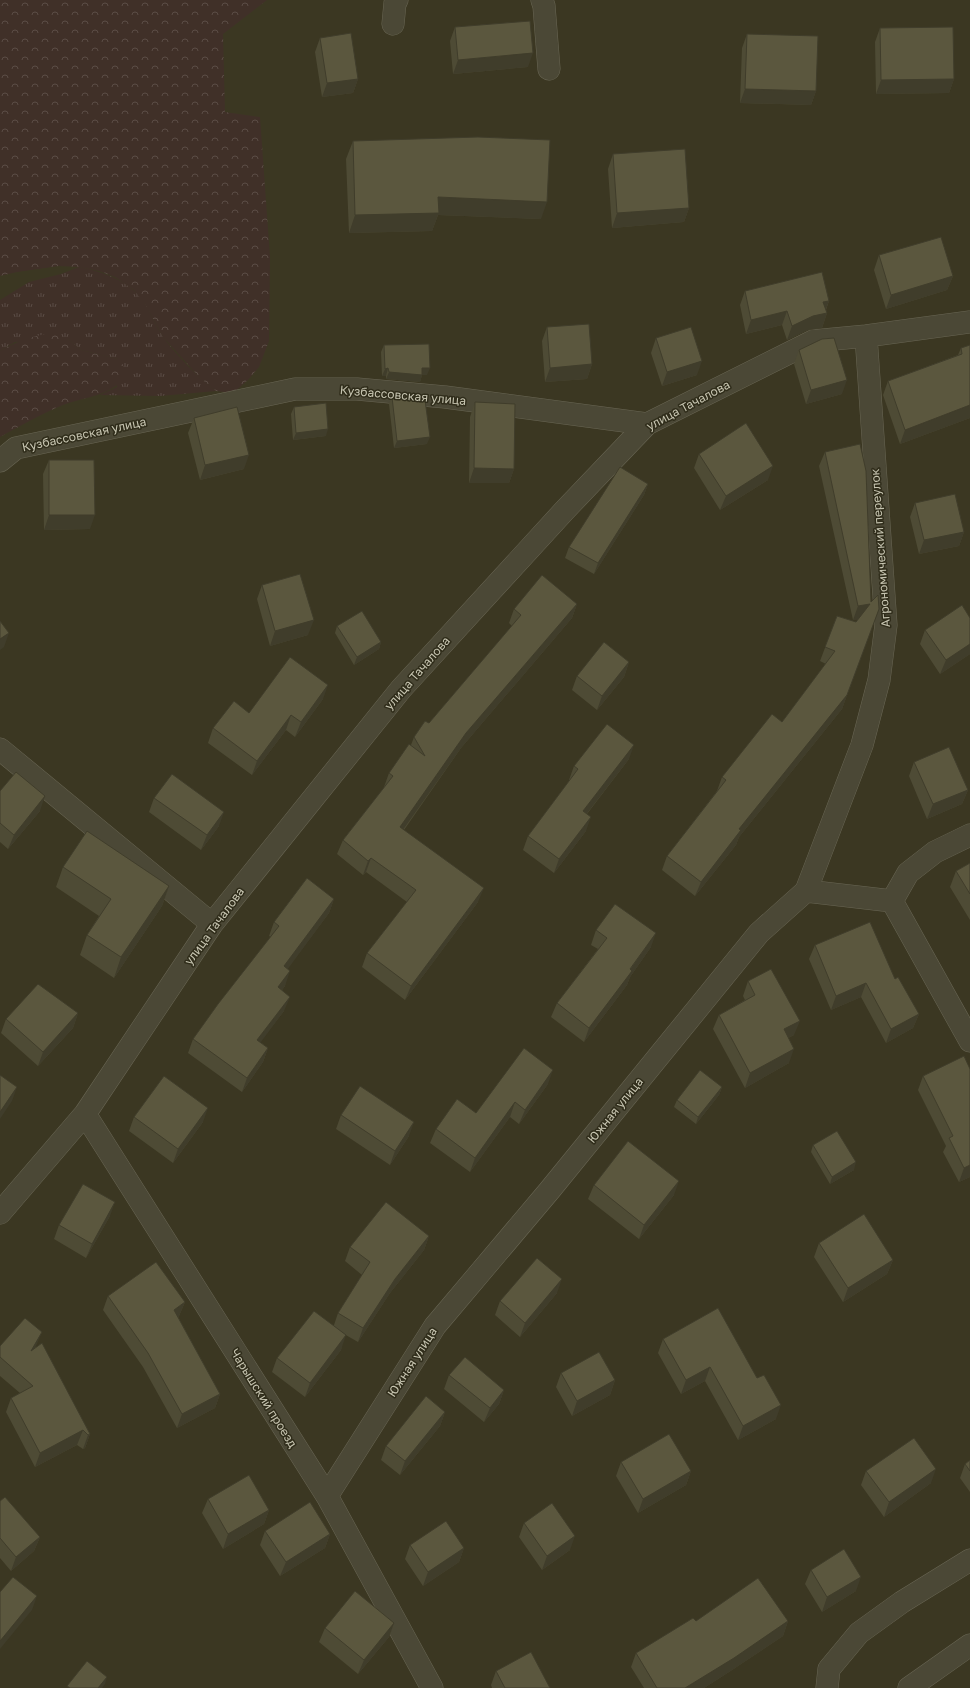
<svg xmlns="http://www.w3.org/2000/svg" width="970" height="1688" viewBox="0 0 970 1688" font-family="'Golos Text',sans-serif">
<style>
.grass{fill:url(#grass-tufts)}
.forest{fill:url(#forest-crowns)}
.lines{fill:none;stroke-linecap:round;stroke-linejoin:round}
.minor-casing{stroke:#696654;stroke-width:23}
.minor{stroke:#4b4836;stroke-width:22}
.wall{fill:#4e4b35}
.shaded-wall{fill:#403d2b}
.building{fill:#5b573e;stroke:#403d2b}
.labels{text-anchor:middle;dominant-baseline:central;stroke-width:3;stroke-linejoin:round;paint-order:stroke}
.street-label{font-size:12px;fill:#c7c5b1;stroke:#302d1b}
</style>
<defs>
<pattern id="grass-tufts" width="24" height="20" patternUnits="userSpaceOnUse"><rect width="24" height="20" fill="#403028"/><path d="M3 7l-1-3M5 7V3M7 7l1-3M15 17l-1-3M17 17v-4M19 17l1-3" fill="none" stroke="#5a4c45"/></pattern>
<pattern id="forest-crowns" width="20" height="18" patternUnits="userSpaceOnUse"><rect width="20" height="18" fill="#403028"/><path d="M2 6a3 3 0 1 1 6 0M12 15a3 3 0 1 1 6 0" fill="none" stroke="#5a4c45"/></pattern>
</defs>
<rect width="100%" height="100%" fill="#3b3722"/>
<!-- grass -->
<path class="grass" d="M79,267C104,272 132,281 146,305C152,316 157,328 164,338C179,358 197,376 216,391L160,396L100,395L117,387L118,359L81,350L68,339L15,342L0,351V300L29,282L61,274Z"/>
<!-- forest -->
<path class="forest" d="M0,0H267L223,34L225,112L260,117L270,257L269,341L259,367L248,380L233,393L216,391L200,378L163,337L145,304L134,290L115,277L99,271L79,267L59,266L17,272L0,276Z
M51,333L68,339L81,350L118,359L129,375C105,398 91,395 63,405C41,414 20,426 0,437V351C17,341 32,336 51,333Z"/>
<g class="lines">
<!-- minor casing -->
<g class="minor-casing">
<path id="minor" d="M542,0L544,6L549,69
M393,24L395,3L397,0
M0,461L16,448L295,389H357L445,397L647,424
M0,749L212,924
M806,891L862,745L879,680L886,625L866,336
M892,901L970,1041
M85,1114L327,1496L432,1688
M0,1213L85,1114L212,924L401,689L564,511L647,424L813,341L866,336L970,322
M327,1496L435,1326L549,1191L759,933L806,891L892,901L908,873L935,852L970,835
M827,1688L829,1669L859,1633L902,1602L970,1560
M909,1688L970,1645"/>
</g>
<!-- minor -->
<use href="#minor" class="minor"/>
</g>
<!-- wall -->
<path class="wall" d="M455,27L528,67L453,74L450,41Z
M880,28L954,79L949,93L876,94L875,42Z
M747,34L816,91L811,105L740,103L742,48Z
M320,38L358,79L353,93L322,97L315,52Z
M353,141L541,219L438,215L432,231L349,233L346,159Z
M613,154L689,208L684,222L612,228L608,169Z
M879,255L953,276L947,290L886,309L874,270Z
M745,291L829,301L826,310L827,313L822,328L808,330L787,340L782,325L746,334L740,305Z
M547,327L592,364L587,379L545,382L542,341Z
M656,338L697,375L662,386L651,353Z
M384,345L427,375H422L420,382L386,379V376H382L381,352Z
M970,345V418L900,444L883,395L888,381L958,355L961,348Z
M799,350L842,394L806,404L794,364Z
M392,397L427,444L394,448L389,404Z
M475,402L514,469L509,483H469L470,417Z
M294,407L326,436L293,440L291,414Z
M194,418L244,469L200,480L188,433Z
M825,452L871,602L873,623L842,709L739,837L736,845L695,896L662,870L667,856L717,791L722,777L782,722L826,664L820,661L837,616L856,622L858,619L853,620L819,466Z
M699,454L768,480L720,510L694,468Z
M49,460L90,529L44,530L43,474Z
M648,484L644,495L594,574L565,558L569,547Z
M915,503L964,532L959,546L919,554L910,517Z
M262,585L308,635L270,646L257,599Z
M577,604L572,618L461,748L404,830L478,902L405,1000L362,967L367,953L407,902L366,872L363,875L337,854L343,840L384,788V787L389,773L411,745L414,737L429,723L512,626L509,623L514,609Z
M970,618V654L940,674L920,644L925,630Z
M337,626L381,642L379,649L354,665L335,633Z
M629,662L624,677L597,710L572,690L577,676Z
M323,699L295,737L286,730L252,775L208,743L213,728Z
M629,759L587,814L586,831L554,873L523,850L528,836L570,780H569L574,766Z
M914,762L968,790L962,804L927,819L909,776Z
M0,791L40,811L8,849L0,842Z
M154,798L219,826L201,850L149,812Z
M970,863V920L950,887L956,871Z
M63,867L169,886L162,906L114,978L80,955L87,935L99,916L56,887Z
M334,899L329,913L287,969L285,986L282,990L284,1011L260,1042L268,1048L263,1062L242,1092L188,1053L193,1039L271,937L269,936L274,922Z
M596,930L651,947L630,977L627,985L584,1042L551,1017L557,1003L598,949L591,945Z
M815,945L895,979L919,1014L913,1028L886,1043L861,997L831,1010L809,959Z
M748,981L794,1035L788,1038L789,1063L745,1088L713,1029L719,1015L745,1000L743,996Z
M78,1013L73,1028L38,1066L1,1033L6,1019Z
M970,1069V1177L959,1182L943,1152L946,1146L918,1090L923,1076Z
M548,1084L519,1124L510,1117L470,1172L430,1143L436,1129Z
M722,1087L719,1095L696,1124L674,1107L677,1100Z
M341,1115L409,1136L390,1165L336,1129Z
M134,1117L203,1122L173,1163L129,1131Z
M813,1145L854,1170L830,1184L811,1152Z
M594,1185L674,1195L639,1239L588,1199Z
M110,1216L86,1258L54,1239L59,1225Z
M429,1236L424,1250L390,1293L358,1342L344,1334L341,1350L305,1397L272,1372L277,1358L334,1325L338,1313L362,1275L345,1261L350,1247Z
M819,1243L893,1260L887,1274L843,1302L814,1257Z
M557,1293L520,1337L495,1315L500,1301Z
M108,1296L185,1302L179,1316L178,1317L220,1394L215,1408L177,1428L143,1367L103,1310Z
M718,1308L776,1419L738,1440L705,1381L681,1394L658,1353L663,1339Z
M0,1346L36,1347L90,1434L85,1448L83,1449L77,1445L35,1467L6,1412L11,1398L20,1393L0,1376Z
M561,1373L615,1380L610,1395L572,1416L556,1387Z
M449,1375L504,1390L499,1404L484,1422L444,1389Z
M445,1412L440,1426L400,1475L381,1460L386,1446Z
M970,1460V1492L960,1478L965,1464Z
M621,1462L691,1471L686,1485L638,1513L616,1476Z
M866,1471L931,1483L884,1517L861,1485Z
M208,1499L269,1510L264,1524L223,1549L202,1513Z
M0,1501L40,1537L34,1551L11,1571L0,1558Z
M524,1523L570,1550L542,1570L519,1537Z
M265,1531L330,1534L325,1548L280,1576L260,1545Z
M410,1545L464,1548L459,1562L423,1586L405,1559Z
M811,1570L856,1591L822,1612L805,1584Z
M696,1621H788L783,1636L729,1672L704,1688H644L631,1667L636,1653Z
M394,1623L389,1637L358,1674L319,1642L325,1628Z
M496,1671L550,1688H492L491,1685Z"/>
<!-- shaded-wall -->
<path class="shaded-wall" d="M533,53L528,67L453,74L458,60Z
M358,79L353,93L322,97L327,83Z
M954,79L949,93L876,94L881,80Z
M745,89L816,91L811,105L740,103Z
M438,197L547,202L541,219L438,215L432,231L349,233L355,215Z
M689,208L684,222L612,228L617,213Z
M953,276L947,290L886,309L891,295Z
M829,301L824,314L827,313L822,328L808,330L787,340L792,326L823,302Z
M787,311L782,325L746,334L751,320Z
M702,361L697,375L662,386L667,372Z
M592,364L587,379L545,382L550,368Z
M388,368L386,376H382L385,369Z
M422,368H430L427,375H422L420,382L386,379L389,372Z
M847,380L842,394L806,404L811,390Z
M970,405V418L900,444L905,430Z
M328,429L326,436L293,440L296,433Z
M430,437L427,444L394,448L397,441Z
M249,455L244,469L200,480L205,465Z
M773,466L768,480L720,510L726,496Z
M474,468L514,469L509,483H469Z
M648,484L644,495L594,574L598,563Z
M49,515H95L90,529L44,530Z
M964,532L959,546L919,554L924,540Z
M577,604L572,618L461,748L395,841L400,827L466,733Z
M870,604L864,619L853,620L858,606Z
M879,609L842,709L739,837L736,845L695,896L701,882L739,829Z
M314,620L308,635L270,646L275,631Z
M9,633L4,647L0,650V639Z
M381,642L379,649L354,665L357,657Z
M970,644V654L940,674L946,660Z
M629,662L624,677L597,710L602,696Z
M328,685L323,699L295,737L301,722Z
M291,715L286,730L252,775L257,761Z
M634,745L629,759L578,825L583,811Z
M968,790L962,804L927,819L933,804Z
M45,796L40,811L8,849L14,835Z
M224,812L219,826L201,850L207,835Z
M591,817L586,831L554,873L559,859Z
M371,858L366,872L363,875L368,861Z
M169,886L162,906L114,978L121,957Z
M484,888L478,902L405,1000L411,986Z
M334,899L329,913L279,981L284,966Z
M656,933L651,947L630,977L627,985L584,1042L589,1028Z
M290,971L285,986L273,1002L278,987Z
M866,983L861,997L831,1010L836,996Z
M290,997L284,1011L252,1054L257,1040Z
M78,1013L73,1028L38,1066L43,1052Z
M919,1014L913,1028L886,1043L891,1029Z
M800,1021L794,1035L778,1043L784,1029Z
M268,1048L263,1062L242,1092L247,1078Z
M794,1049L789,1063L745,1088L750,1073Z
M553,1070L548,1084L519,1124L525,1110Z
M17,1087L12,1101L0,1119V1112Z
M722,1087L719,1095L696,1124L698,1117Z
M515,1102L510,1117L470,1172L475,1158Z
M208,1108L203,1122L173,1163L178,1149Z
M414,1122L409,1136L390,1165L395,1151Z
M856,1162L854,1170L830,1184L832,1177Z
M970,1165V1177L959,1182L964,1168Z
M679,1181L674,1195L639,1239L644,1225Z
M115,1202L110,1216L86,1258L92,1244Z
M429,1236L424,1250L390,1293L358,1342L363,1328L395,1279Z
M893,1260L887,1274L843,1302L848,1288Z
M562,1279L557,1293L520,1337L525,1323Z
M185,1302L179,1316L169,1324L174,1310Z
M42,1332L36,1346L26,1365L31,1351Z
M346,1335L341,1350L305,1397L310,1383Z
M710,1367L705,1381L681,1394L686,1380Z
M615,1380L610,1395L572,1416L577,1401Z
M504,1390L499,1404L484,1422L490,1408Z
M220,1394L215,1408L177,1428L182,1414Z
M781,1405L776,1419L738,1440L743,1426Z
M445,1412L440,1426L400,1475L405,1461Z
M83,1430L77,1445L35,1467L40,1453Z
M90,1434L85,1448L83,1449L88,1435Z
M936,1469L931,1483L884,1517L889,1502Z
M691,1471L686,1485L638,1513L643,1499Z
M269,1510L264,1524L223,1549L228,1534Z
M330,1534L325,1548L280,1576L286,1562Z
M575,1536L570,1550L542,1570L547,1556Z
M40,1537L34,1551L11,1571L16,1557Z
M464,1548L459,1562L423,1586L428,1572Z
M861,1577L856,1591L822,1612L827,1597Z
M37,1596L32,1610L0,1649V1641Z
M788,1621L783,1636L729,1672L704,1688H685Z
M394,1623L389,1637L358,1674L364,1660Z
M107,1677L105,1684L102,1688H98Z"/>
<!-- building -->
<path class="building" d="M530,21L533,53L458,60L455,27Z
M953,27L954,79L881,80L880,28Z
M351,33L358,79L327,83L320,38Z
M747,34L818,36L816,91L745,89Z
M478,137L550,140L547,202L438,197L439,213L355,215L353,141Z
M685,149L689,208L617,213L613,154Z
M941,237L953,276L891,295L879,255Z
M822,272L829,301L823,302L827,313L813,316L792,326L787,311L751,320L745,291Z
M589,324L592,364L550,368L547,327Z
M691,327L702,361L667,372L656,338Z
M834,338L847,380L811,390L799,350L822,339Z
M429,344L430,368H422V375L389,372L388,368L385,369L384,345Z
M970,345V405L905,430L888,381L962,354L961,348Z
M392,397L425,400L430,437L397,441Z
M475,402L515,404L514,469L474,468Z
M326,403L328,429L296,433L294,407Z
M237,407L249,455L205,465L194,418Z
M746,423L773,466L726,496L699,454Z
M860,444L866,471L871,602L878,595L879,609L847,695L739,829L741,830L701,882L667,856L726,780L722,777L772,714L782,722L835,651L825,647L837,616L856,622L870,604L858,606L825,452Z
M49,460H94L95,515H49Z
M620,467L648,484L598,563L569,547Z
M955,494L964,532L924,540L915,503Z
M300,574L314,620L275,631L262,585Z
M542,575L577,604L466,733L400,827L484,888L411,986L367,953L416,890L371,858L368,861L343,840L393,776L389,773L409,744L425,756L414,737L425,721L429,723L521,615L514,609Z
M962,605L970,618V644L946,660L925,630Z
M362,611L381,642L357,657L337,626Z
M0,621L9,633L0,639Z
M604,642L629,662L602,696L577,676Z
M290,657L328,685L301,722L291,715L257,761L213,728L234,701L249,713Z
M607,724L634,745L583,811L591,817L559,859L528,836L578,769L574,766Z
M949,747L968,790L933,804L914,762Z
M16,772L45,796L14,835L0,823V791Z
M172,774L224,812L207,835L154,798Z
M87,831L169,886L121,957L87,935L111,899L63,867Z
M970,863V894L956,871Z
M307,878L334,899L284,966L290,971L278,987L290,997L257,1040L268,1048L247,1078L193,1039L218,1004L279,926L274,922Z
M615,904L656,933L630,969L632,971L589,1028L557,1003L607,938L596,930Z
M870,922L895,979L898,977L919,1014L891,1029L866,983L836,996L815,945Z
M771,969L800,1021L784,1029L794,1049L750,1073L719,1015L755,995L748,981Z
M38,984L78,1013L43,1052L6,1019Z
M524,1048L553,1070L525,1110L515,1102L475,1158L436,1129L457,1099L476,1113Z
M964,1056L970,1069V1165L964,1168L949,1138L953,1136L923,1076Z
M700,1070L722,1087L698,1117L677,1100Z
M0,1075L17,1087L0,1112Z
M164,1076L208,1108L178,1149L134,1117Z
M360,1086L414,1122L395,1151L341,1115Z
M837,1131L856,1162L832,1177L813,1145Z
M628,1141L679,1181L644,1225L594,1185Z
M83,1184L115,1202L92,1244L59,1225Z
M386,1202L429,1236L395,1279L363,1328L338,1313L370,1262L350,1247Z
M864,1214L893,1260L848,1288L819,1243Z
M537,1258L562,1279L525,1323L500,1301Z
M156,1262L185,1302L174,1310L220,1394L182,1414L148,1353L108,1296Z
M718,1308L757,1378L764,1375L781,1405L743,1426L710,1367L686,1380L663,1339Z
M314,1311L346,1335L310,1383L277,1358Z
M25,1318L42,1332L31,1351L42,1343L90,1434L88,1435L83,1430L40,1453L11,1398L33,1386L0,1357V1346Z
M599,1352L615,1380L577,1401L561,1373Z
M465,1357L504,1390L490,1408L449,1375Z
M426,1396L445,1412L405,1461L386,1446Z
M669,1434L691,1471L643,1499L621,1462Z
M914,1438L936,1469L889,1502L866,1471Z
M970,1460V1471L965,1464Z
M249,1475L269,1510L228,1534L208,1499Z
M5,1497L40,1537L16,1557L0,1538V1501Z
M310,1502L330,1534L286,1562L265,1531Z
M552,1503L575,1536L547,1556L524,1523Z
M446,1521L464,1548L428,1572L410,1545Z
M844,1549L861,1577L827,1597L811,1570Z
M13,1577L37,1596L0,1641V1592Z
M758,1578L788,1621L734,1658L685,1688H657L636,1653L693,1618L696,1621Z
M355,1591L394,1623L364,1660L325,1628Z
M531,1652L550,1688H505L496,1671Z
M87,1661L107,1677L98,1688H70L67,1686Z"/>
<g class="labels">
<!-- street labels -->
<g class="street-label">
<text transform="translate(403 395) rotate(5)">Кузбассовская улица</text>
<text transform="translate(688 405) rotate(-28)">улица Тачалова</text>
<text transform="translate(84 434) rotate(-12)">Кузбассовская улица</text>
<text transform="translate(880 548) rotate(-94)">Агрономический переулок</text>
<text transform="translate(417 673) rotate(-49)">улица Тачалова</text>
<text transform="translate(214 926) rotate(-54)">улица Тачалова</text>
<text transform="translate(615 1110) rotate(-51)">Южная улица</text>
<text transform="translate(412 1362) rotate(-57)">Южная улица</text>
<text transform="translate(264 1398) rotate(58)">Чарышский проезд</text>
</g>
</g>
</svg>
